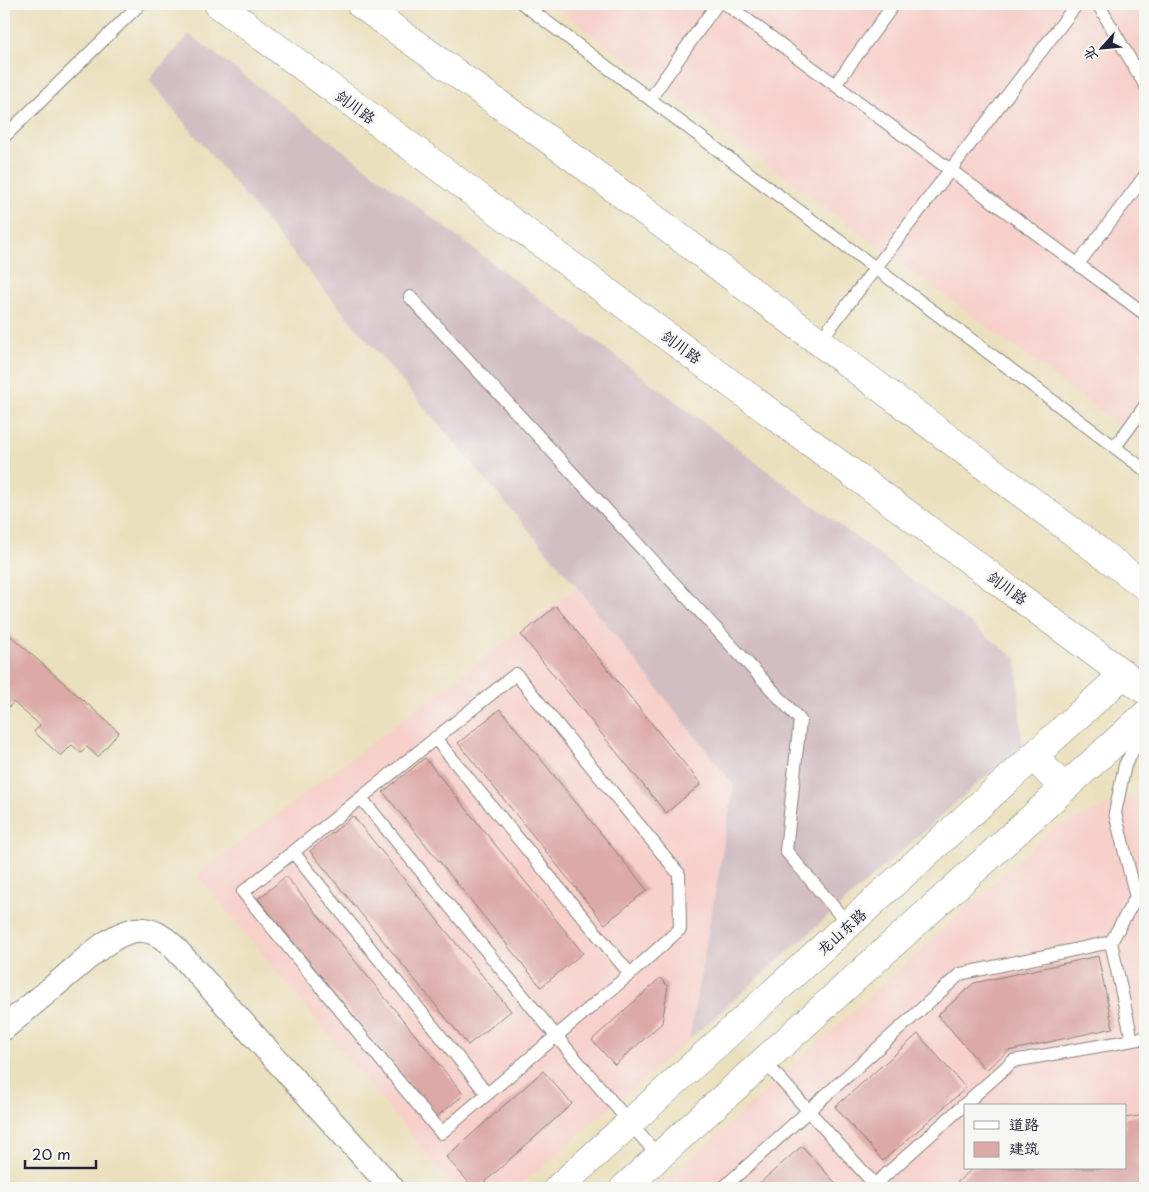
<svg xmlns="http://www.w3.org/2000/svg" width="1149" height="1192" viewBox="0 0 1149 1192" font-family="'Playpen Sans','LXGW WenKai TC',sans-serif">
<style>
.built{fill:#f7d0ca;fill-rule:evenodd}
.industrial{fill:#d2bec2}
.building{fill:#dca9a6}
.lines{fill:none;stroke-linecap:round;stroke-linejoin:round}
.service-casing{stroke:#86817c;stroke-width:14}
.minor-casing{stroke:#86817c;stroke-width:26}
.tertiary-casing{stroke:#86817c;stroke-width:29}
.trunk-casing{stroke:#86817c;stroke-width:29}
.service{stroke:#fff;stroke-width:12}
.minor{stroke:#fff;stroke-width:24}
.tertiary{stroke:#fff;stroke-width:28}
.trunk{stroke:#fff;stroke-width:28}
.labels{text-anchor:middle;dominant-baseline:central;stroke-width:5;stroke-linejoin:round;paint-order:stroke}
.street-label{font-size:15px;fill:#22223b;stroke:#f6f6f2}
</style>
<rect width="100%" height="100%" fill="#f6f6f2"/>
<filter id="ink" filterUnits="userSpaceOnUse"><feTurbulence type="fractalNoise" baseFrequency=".02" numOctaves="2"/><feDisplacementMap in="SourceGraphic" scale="10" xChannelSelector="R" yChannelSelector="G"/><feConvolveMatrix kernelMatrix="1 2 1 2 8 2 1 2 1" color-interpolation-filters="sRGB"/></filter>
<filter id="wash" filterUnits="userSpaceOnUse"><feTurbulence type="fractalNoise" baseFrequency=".0096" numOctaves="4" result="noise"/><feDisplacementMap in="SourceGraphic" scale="20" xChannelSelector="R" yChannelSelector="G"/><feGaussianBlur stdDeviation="1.12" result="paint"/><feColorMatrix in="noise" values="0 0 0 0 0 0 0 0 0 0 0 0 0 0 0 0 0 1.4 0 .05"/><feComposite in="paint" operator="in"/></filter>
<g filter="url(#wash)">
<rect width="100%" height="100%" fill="#ebe0bd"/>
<!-- built -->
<path class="built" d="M551,4H1130L1145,21V444Z
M577,587L734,785L689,1040L517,1188H454L197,875Z
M1145,791V1188H659L1055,827ZM965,1106H1125V1168H965Z"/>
<!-- industrial -->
<path class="industrial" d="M189,34L1017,659L1022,744L689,1040L734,785L577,587L285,244L149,80Z"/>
<g id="blocks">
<!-- building -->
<path class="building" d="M556,606L701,784L666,813L521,635Z
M4,630L119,732L98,757L87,747L81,753L72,745L61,756L34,732L40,725L13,702L9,707L4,703Z
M500,709L647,890L605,924L458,743Z
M425,758L583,953L541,987L383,792Z
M353,816L511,1011L468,1045L310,851Z
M286,876L464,1095L436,1117L258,899Z
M1098,956L1113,1028L1008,1051L986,1070L938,1015L974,983Z
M660,978L668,986L662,1023L615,1065L592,1040Z
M918,1034L966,1088L883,1161L835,1107Z
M543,1071L572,1104L478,1188H474L446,1157Z
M1145,1115V1188H951L973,1168H1125V1118Z
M802,1146L840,1188H754Z"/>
</g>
</g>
<g filter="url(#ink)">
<use href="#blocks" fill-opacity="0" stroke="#86817c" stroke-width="1"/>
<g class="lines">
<!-- service casing -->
<g class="service-casing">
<path id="service" d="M523,4L1145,470
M726,4L1145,314
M1098,4L1145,85
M835,85L894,4
M650,99L717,4
M4,137L140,4
M1078,264L1145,176
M410,297L800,720L786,851L848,924
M819,342L1077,4
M1115,447L1145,406
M516,674L679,874L680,929L630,974L441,1133L243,892Z
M1145,729L1125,765L1115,813L1136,897L1145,905
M435,738L630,974
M361,798L556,1036L659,1157
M293,852L487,1094
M1132,1040L1111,942L1136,897
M764,1061L875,1185
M723,1188L960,974L1111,942
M871,1188L1013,1061L1145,1038"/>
</g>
<!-- minor casing -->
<g class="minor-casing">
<path id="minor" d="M4,1028C24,1011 45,994 66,976C86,960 109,935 135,930C151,928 162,936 173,946L392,1188"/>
</g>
<!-- tertiary casing -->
<g class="tertiary-casing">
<path id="tertiary" d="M1033,756L1064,788
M558,1188L1124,674
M624,1188L1145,715"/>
</g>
<!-- trunk casing -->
<g class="trunk-casing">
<path id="trunk" d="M218,4L1145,690
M360,4L563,150L1145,586"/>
</g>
<!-- service -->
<use href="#service" class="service"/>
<!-- minor -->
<use href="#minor" class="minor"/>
<!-- tertiary -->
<use href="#tertiary" class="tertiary"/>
<!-- trunk -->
<use href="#trunk" class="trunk"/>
</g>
</g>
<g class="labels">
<!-- street labels -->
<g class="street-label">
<text transform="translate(356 106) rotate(36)">剑川路</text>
<text transform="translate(682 346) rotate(36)">剑川路</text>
<text transform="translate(1008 587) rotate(36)">剑川路</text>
<text transform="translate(841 931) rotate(-42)">龙山东路</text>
</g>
</g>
<!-- margin -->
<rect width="1149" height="1192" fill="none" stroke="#f6f6f2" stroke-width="20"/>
<!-- legend -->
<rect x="964" y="1104" width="162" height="65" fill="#f6f6f2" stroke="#a1a1a9"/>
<rect x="974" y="1121" width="25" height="8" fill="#ffffff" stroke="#a1a1a9"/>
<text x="1009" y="1130" font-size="15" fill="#22223b">道路</text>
<rect x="974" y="1142" width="25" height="15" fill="#dca9a6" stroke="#a1a1a9"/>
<text x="1009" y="1154" font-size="15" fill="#22223b">建筑</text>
<!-- north arrow -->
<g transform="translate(1102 48) rotate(243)" stroke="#f6f6f2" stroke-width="4" paint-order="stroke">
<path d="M0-4L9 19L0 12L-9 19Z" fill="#22223b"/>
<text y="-8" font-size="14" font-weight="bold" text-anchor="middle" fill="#22223b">北</text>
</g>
<!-- scale -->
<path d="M25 1160v8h71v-8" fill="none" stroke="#22223b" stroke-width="2.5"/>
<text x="32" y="1160" font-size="15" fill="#22223b" stroke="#f6f6f2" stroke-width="4" paint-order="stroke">20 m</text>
</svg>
